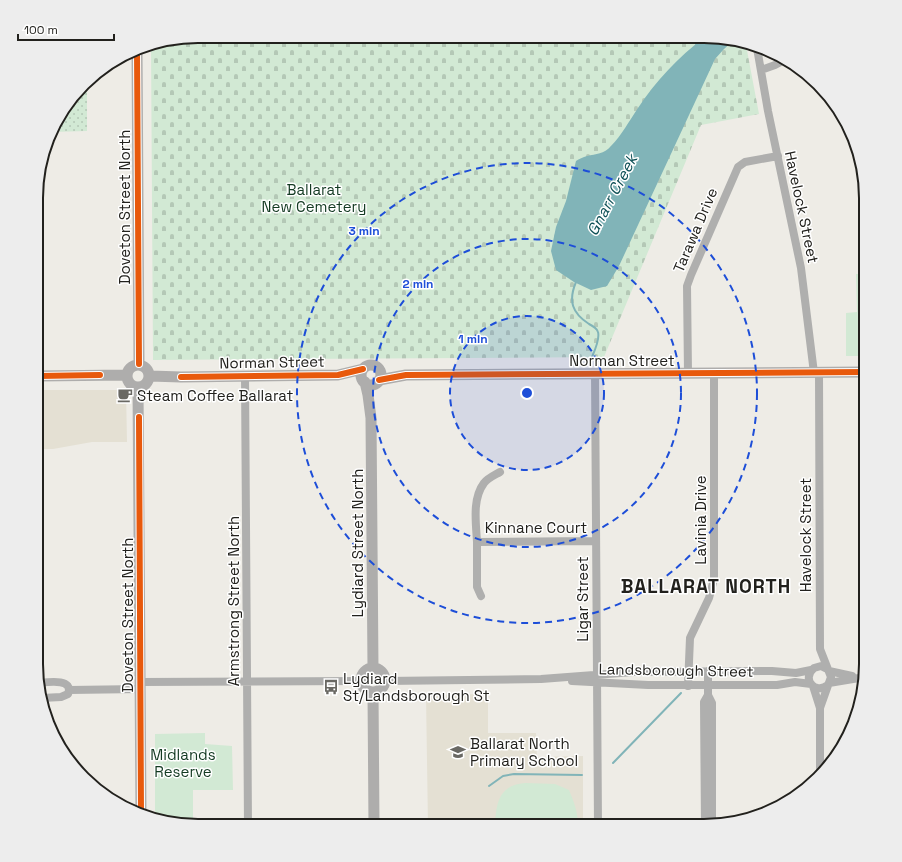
<svg xmlns="http://www.w3.org/2000/svg" width="902" height="862" viewBox="0 0 902 862" font-family="'Space Grotesk',sans-serif">
<style>
.built{fill:#e4e0d3}
.grass{fill:url(#grass-dots)}
.cemetery{fill:url(#cemetery-stones)}
.park{fill:#d2e9d4}
.water{fill:#81b4b8}
.lines{fill:none;stroke-linecap:round;stroke-linejoin:round}
.stream{stroke:#81b4b8;stroke-width:2}
.street{stroke:#afafae;stroke-width:8}
.secondary{stroke:#aeadac;stroke-width:11}
.cycleway-casing{stroke:#fff;stroke-width:8}
.cycleway{stroke:#e8590c;stroke-width:6}
.ring{fill:none;stroke:#1d4ed8;stroke-width:2;stroke-dasharray:7 5}
.labels{text-anchor:middle;dominant-baseline:central;stroke-width:3;stroke-linejoin:round;paint-order:stroke}
.park-label{font-size:15px;fill:#133a22;stroke:#fff}
.street-label{font-size:15px;fill:#22211d;stroke:#fff}
.poi-label{font-size:15px;fill:#22211d;stroke:#fff;text-anchor:start}
.water-label{font-size:16px;font-style:italic;fill:#0f5157;stroke:#fff}
.district-label{font-size:19px;font-weight:bold;letter-spacing:1px;fill:#22211d;stroke:#fff}
.rim{fill:none;stroke:#22211d;stroke-width:2}
.centre{fill:#1d4ed8;stroke:#fff;stroke-width:2}
.ring-label{font-size:12px;text-anchor:middle;font-weight:bold;fill:#1d4ed8;stroke:#fff;stroke-width:3;stroke-linejoin:round;paint-order:stroke}
</style>
<defs>
<pattern id="grass-dots" width="8" height="8" patternUnits="userSpaceOnUse"><rect width="8" height="8" fill="#d2e9d4"/><path d="M2 2h.1M6 6h.1" fill="none" stroke="#b4c8b6" stroke-width="1.8" stroke-linecap="round"/></pattern>
<pattern id="cemetery-stones" width="16" height="16" patternUnits="userSpaceOnUse"><rect width="16" height="16" fill="#d2e9d4"/><path d="M2 7V4a2 2 0 0 1 4 0v3zM10 15v-3a2 2 0 0 1 4 0v3z" fill="#b4c8b6"/></pattern>
</defs>
<rect width="100%" height="100%" fill="#eeece6"/>
<!-- built -->
<path class="built" d="M38,390H126L127,442H92L53,449H38Z
M488,694V733H536L537,757L583,756V826H428L426,695Z"/>
<!-- grass -->
<path class="grass" d="M87,82V131L52,132L58,117Z"/>
<!-- cemetery -->
<path class="cemetery" d="M198,36L725,37L746,45L759,114L701,125L604,357L153,360L151,44Z"/>
<!-- park -->
<path class="park" d="M856,274H866V356H846V313L857,312Z
M205,733V744L232,746L233,790H193V826H188L155,817V734Z
M525,783L555,784L569,790C574,802 578,812 578,826H495C496,803 499,785 525,783Z"/>
<!-- water -->
<path class="water" d="M705,37H725L734,40L724,49L715,59L619,266L607,286L591,290L574,282L556,270L551,251L556,227L566,201L576,161C579,159 583,157 587,156C596,154 604,154 611,146C622,135 629,121 638,108C656,81 678,57 705,37Z"/>
<g class="lines">
<!-- stream -->
<path class="stream" d="M696,46L697,37
M576,282C568,301 572,313 589,324C593,326 597,328 598,332C600,339 595,350 592,357
M613,763L681,693
M489,786L503,776L514,774L582,775"/>
<!-- street -->
<path class="street" d="M757,48L768,111L801,268L814,373
M761,70L775,65L786,59
M595,373L598,826
M688,373L687,286L691,275L738,167L745,162L778,156
M819,373L820,649L831,677L820,708
M245,376L248,826
M500,472C495,475 488,478 484,483C472,499 476,523 477,542L595,541
M477,542V587L481,596
M827,669L821,666L814,668C801,679 815,695 828,685
M708,671V695L712,703V826
M829,671L852,676
M385,681L541,679L634,672L772,671L796,673L811,670
M572,681L648,685H777L795,682L811,684
M141,682L361,681
M38,683C48,682 74,678 68,694L61,697L42,698
M829,683L865,677
M688,686L690,638L709,598L714,579V373
M813,686L820,708V771
M69,690L141,689
M705,826L704,702L708,695"/>
<!-- secondary -->
<path class="secondary" d="M137,50L139,364
M127 376a11 11 0 1 1 22 0a11 11 0 1 1-22 0Z
M361 375a10 10 0 1 1 20 0a10 10 0 1 1-20 0Z
M38,376L127,375
M150,376L181,377L338,375L363,369
M379,380L406,375L866,372
M365,382L368,395L371,418L373,668
M138,387L141,813
M361 680a12 12 0 1 1 24 0a12 12 0 1 1-24 0Z
M373,692L374,826"/>
<!-- cycleway casing -->
<g class="cycleway-casing">
<path id="cycleway" d="M137,50L139,364
M38,376L100,375
M181,377L338,375L363,369
M379,380L406,375L866,372
M139,417L141,813"/>
</g>
<!-- cycleway -->
<use href="#cycleway" class="cycleway"/>
</g>
<!-- distance rings -->
<circle cx="527" cy="393" r="77" fill="#1d4ed8" fill-opacity=".12"/>
<g class="ring">
<circle cx="527" cy="393" r="77"/>
<circle cx="527" cy="393" r="154"/>
<circle cx="527" cy="393" r="230"/>
</g>
<!-- icons -->
<defs>
<g id="cafe-bare" transform="scale(1.2)"><path d="M-5.5-4.5H6V0H3Q3 3.5 0 3.5H-2.5Q-5.5 3.5-5.5 0ZM3-3.2v2h1.7v-2ZM-6 4.5H4V6H-6Z" fill="#696863" stroke="#fff" stroke-width="2.5" paint-order="stroke"/></g>
<g id="bus-bare" transform="scale(1.2)"><path d="M-5-6H5V4H4V6H2V4H-2V6H-4V4H-5ZM-3.5-4V0h7V-4ZM-3.5 1.2v1.5H-2V1.2ZM2 1.2v1.5H3.5V1.2Z" fill="#696863" stroke="#fff" stroke-width="2.5" paint-order="stroke"/></g>
<g id="school-bare" transform="scale(1.2)"><path d="M0-5L7-2L0 1L-7-2ZM-4 1L0 2.5L4 1V4Q0 6-4 4Z" fill="#696863" stroke="#fff" stroke-width="2.5" paint-order="stroke"/></g>
</defs>
<g fill-rule="evenodd">
<use href="#cafe-bare" x="125" y="395"/>
<use href="#bus-bare" x="331" y="687"/>
<use href="#school-bare" x="458" y="752"/>
</g>
<g class="labels">
<!-- park labels -->
<g class="park-label">
<text x="314" y="189">Ballarat<tspan x="314" dy="17">New Cemetery</tspan></text>
<text x="183" y="754">Midlands<tspan x="183" dy="17">Reserve</tspan></text>
</g>
<!-- street labels -->
<g class="street-label">
<text transform="translate(124 207) rotate(-90)">Doveton Street North</text>
<text transform="translate(802 207) rotate(78)">Havelock Street</text>
<text transform="translate(695 230) rotate(-67)">Tarawa Drive</text>
<text x="622" y="360">Norman Street</text>
<text transform="translate(272 362) rotate(-1)">Norman Street</text>
<text transform="translate(700 520) rotate(-90)">Lavinia Drive</text>
<text x="536" y="527">Kinnane Court</text>
<text transform="translate(805 535) rotate(-90)">Havelock Street</text>
<text transform="translate(357 543) rotate(-90)">Lydiard Street North</text>
<text transform="translate(582 599) rotate(-90)">Ligar Street</text>
<text transform="translate(233 601) rotate(-90)">Armstrong Street North</text>
<text transform="translate(127 615) rotate(-90)">Doveton Street North</text>
<text transform="translate(676 670) rotate(1)">Landsborough Street</text>
</g>
<!-- poi labels -->
<g class="poi-label">
<text x="137" y="395">Steam Coffee Ballarat</text>
<text x="343" y="678">Lydiard<tspan x="343" dy="17">St/Landsborough St</tspan></text>
<text x="470" y="743">Ballarat North<tspan x="470" dy="17">Primary School</tspan></text>
</g>
<!-- water labels -->
<g class="water-label">
<text transform="translate(612 195) rotate(-62)">Gnarr Creek</text>
</g>
<!-- district labels -->
<g class="district-label">
<text x="706" y="586">BALLARAT NORTH</text>
</g>
</g>
<!-- crop -->
<path d="M0 0H902V862H0ZM198 43H704A155 155 0 0 1 859 198V664A155 155 0 0 1 704 819H198A155 155 0 0 1 43 664V198A155 155 0 0 1 198 43Z" fill="#ededed" fill-rule="evenodd"/>
<path class="rim" d="M198 43H704A155 155 0 0 1 859 198V664A155 155 0 0 1 704 819H198A155 155 0 0 1 43 664V198A155 155 0 0 1 198 43Z"/>
<circle cx="527" cy="393" r="6" class="centre"/>
<g class="ring-label">
<text x="364" y="235">3 min</text>
<text x="418" y="288">2 min</text>
<text x="473" y="343">1 min</text>
</g>
<!-- scale -->
<path d="M18 34v6h96v-6" fill="none" stroke="#22211d" stroke-width="2"/>
<text x="24" y="34" font-size="12" fill="#22211d" stroke="#ffffff" stroke-width="3" paint-order="stroke">100 m</text>
</svg>
